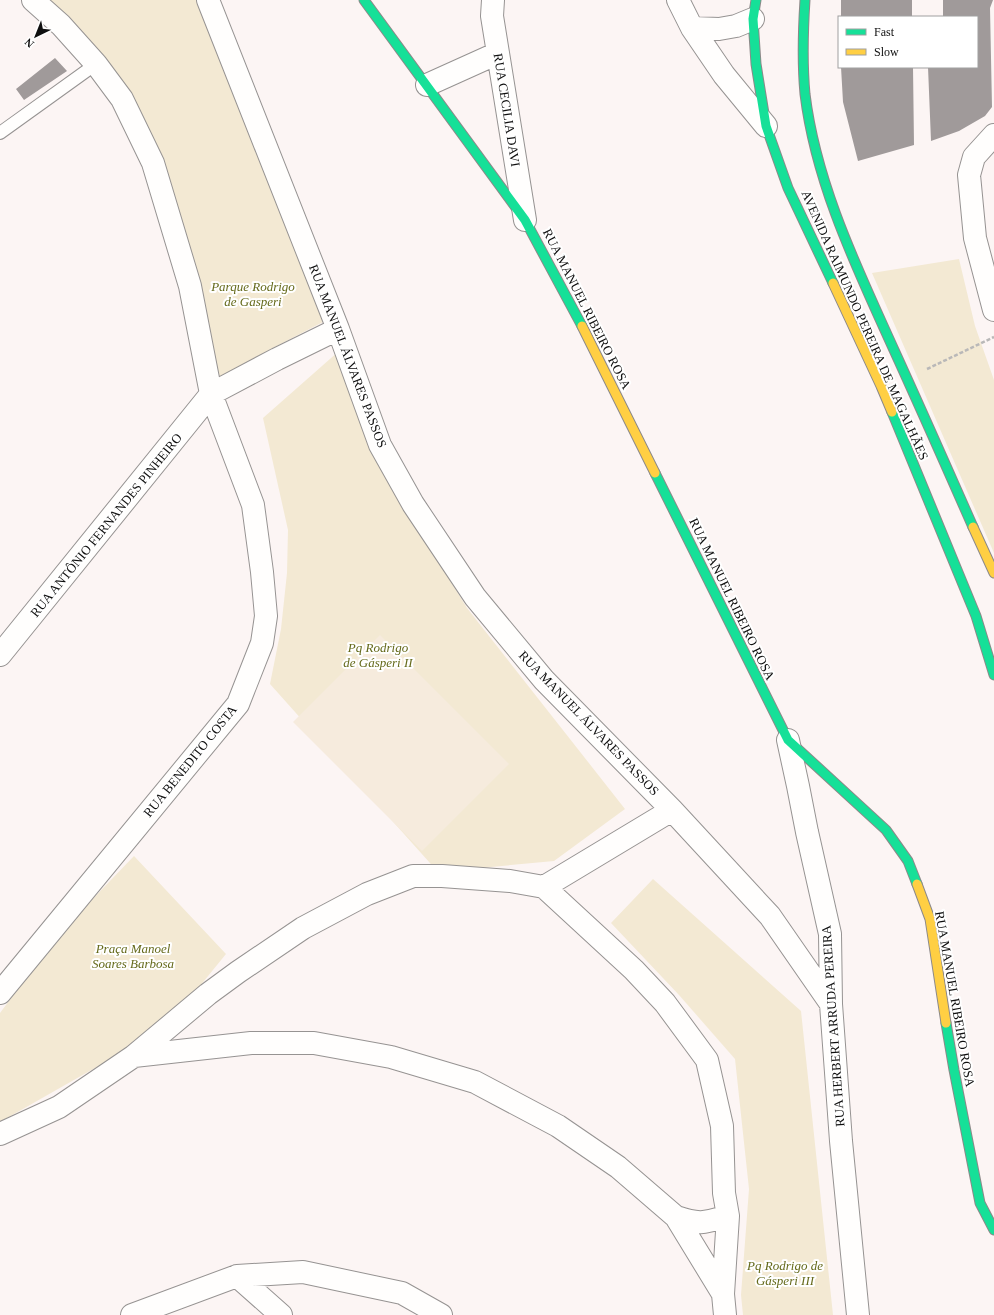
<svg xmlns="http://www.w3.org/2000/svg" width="994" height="1315" viewBox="0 0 994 1315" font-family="Georgia,serif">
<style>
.green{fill:#f3e9d3}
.pitch{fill:#f6ebdd}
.building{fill:#a09a9a}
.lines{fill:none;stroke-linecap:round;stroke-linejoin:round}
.lane-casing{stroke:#969392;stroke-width:14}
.street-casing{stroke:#969392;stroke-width:24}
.fast-casing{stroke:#8c8989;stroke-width:11}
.slow-casing{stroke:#8c8989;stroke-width:11}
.path{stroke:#b9b8b8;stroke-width:2.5;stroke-dasharray:4 2;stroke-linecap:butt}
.lane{stroke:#fffefd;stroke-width:12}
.street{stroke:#fffefd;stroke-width:22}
.fast{stroke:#16e098;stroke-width:9}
.slow{stroke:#ffcf43;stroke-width:9}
.labels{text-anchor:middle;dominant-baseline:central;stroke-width:4;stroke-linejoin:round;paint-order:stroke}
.street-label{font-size:13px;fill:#0f0f0f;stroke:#fff}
.park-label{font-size:13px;font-style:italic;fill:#656a1b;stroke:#fff}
</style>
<rect width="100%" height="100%" fill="#fcf5f4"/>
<!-- green -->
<path class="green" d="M40,0H198L323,322L271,349L220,377L156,160Z
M959,259L975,326L994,380V553L872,273Z
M339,351L375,458L467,608L625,809L554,861L438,872L270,684L281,629L287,573L288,530L263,418Z
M134,856L226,954L195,992L143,1035L109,1060L0,1122V1013L58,935Z
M653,879L801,1011L833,1315H743L741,1295L749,1189L735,1059L679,995L611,923Z"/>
<!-- pitch -->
<path class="pitch" d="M380,635L509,764L422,851L293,722Z"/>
<!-- building -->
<path class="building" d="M841,0H912V17H841Z
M943,0H993L990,8L992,107L985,116L959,131L931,141L928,67H977V17H943Z
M55,58L67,71L24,100L16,89Z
M841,67H913L914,145L858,161L843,102Z"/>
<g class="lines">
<!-- lane casing -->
<g class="lane-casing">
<path id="lane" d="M0,133L96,64"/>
</g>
<!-- street casing -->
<g class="street-casing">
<path id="street" d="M208,0L338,329L380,445L413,504L475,597L544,680L672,810L770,916L831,1004
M493,0L492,16L525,220
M678,0L692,28L724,75L766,126
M692,28L719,29L736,26L753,19
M427,85L498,53
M994,135L974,157L969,175L975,238L994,310
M0,655L211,394L277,359L338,329
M788,740L798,786L807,832L830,934L831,1004L841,1141L858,1315
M544,887L672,810
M0,993L238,704L262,643L266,616L262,572L253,505L211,394L190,286L153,163L122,99L96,64L61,25L33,0
M134,1056L251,1043H314L391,1057L475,1082L558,1126L618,1167L676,1217L723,1294
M0,1134L59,1107L134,1056L208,994L238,972L303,928L367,894L413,876H442L510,881L544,887L634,970L665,1003L707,1060L722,1126L724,1193L728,1216L723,1294L725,1315
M676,1217C700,1225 704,1223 728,1216
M237,1276L281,1315
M132,1315L237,1276L303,1272L402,1293L441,1315"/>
</g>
<!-- fast casing -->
<g class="fast-casing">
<path id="fast" d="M364,0L525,220L582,326
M756,0L753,19L756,64L766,126L788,188L833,283
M805,0C803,31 802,62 805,94C816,184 857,268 894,350C921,409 947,468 973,527
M892,412L976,616L994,675
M655,473L788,740L886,830L908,861L917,884
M946,1023L954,1070L980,1203L994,1230"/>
</g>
<!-- slow casing -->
<g class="slow-casing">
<path id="slow" d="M833,283L881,386L892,412
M582,326L655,473
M973,527L994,573
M917,884L930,919L946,1023"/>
</g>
<!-- path -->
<path class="path" d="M927,369L994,337"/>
<!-- lane -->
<use href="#lane" class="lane"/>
<!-- street -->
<use href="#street" class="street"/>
<!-- fast -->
<use href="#fast" class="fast"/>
<!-- slow -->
<use href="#slow" class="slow"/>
</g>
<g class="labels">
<!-- street labels -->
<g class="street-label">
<text transform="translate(507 110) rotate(81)">RUA CECILIA DAVI</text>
<text transform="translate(587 309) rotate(63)">RUA MANUEL RIBEIRO ROSA</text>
<text transform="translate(865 325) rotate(66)">AVENIDA RAIMUNDO PEREIRA DE MAGALHÃES</text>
<text transform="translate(348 356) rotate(69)">RUA MANUEL ÁLVARES PASSOS</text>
<text transform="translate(106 525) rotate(-51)">RUA ANTÔNIO FERNANDES PINHEIRO</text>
<text transform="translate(732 599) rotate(64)">RUA MANUEL RIBEIRO ROSA</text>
<text transform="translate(589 723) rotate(46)">RUA MANUEL ÁLVARES PASSOS</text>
<text transform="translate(190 761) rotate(-51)">RUA BENEDITO COSTA</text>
<text transform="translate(955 999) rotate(80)">RUA MANUEL RIBEIRO ROSA</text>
<text transform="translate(833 1026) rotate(-94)">RUA HERBERT ARRUDA PEREIRA</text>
</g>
<!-- park labels -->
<g class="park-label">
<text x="253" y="286">Parque Rodrigo<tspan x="253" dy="15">de Gasperi</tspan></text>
<text x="378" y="647">Pq Rodrigo<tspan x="378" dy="15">de Gásperi II</tspan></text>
<text x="133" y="948">Praça Manoel<tspan x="133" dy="15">Soares Barbosa</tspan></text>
<text x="785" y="1265">Pq Rodrigo de<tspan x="785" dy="15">Gásperi III</tspan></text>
</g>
</g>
<!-- legend -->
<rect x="838" y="16" width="140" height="52" fill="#ffffff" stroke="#9f9f9f"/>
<rect x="846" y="29" width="20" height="6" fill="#16e098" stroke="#9f9f9f"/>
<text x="874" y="36" font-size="12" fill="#0f0f0f">Fast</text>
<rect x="846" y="49" width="20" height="6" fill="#ffcf43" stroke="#9f9f9f"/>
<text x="874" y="56" font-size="12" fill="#0f0f0f">Slow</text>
<!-- north arrow -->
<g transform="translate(36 36) rotate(223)" stroke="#ffffff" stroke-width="3" paint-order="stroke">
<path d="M0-3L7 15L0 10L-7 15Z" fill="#0f0f0f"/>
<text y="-6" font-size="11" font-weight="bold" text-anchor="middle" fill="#0f0f0f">N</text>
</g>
</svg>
